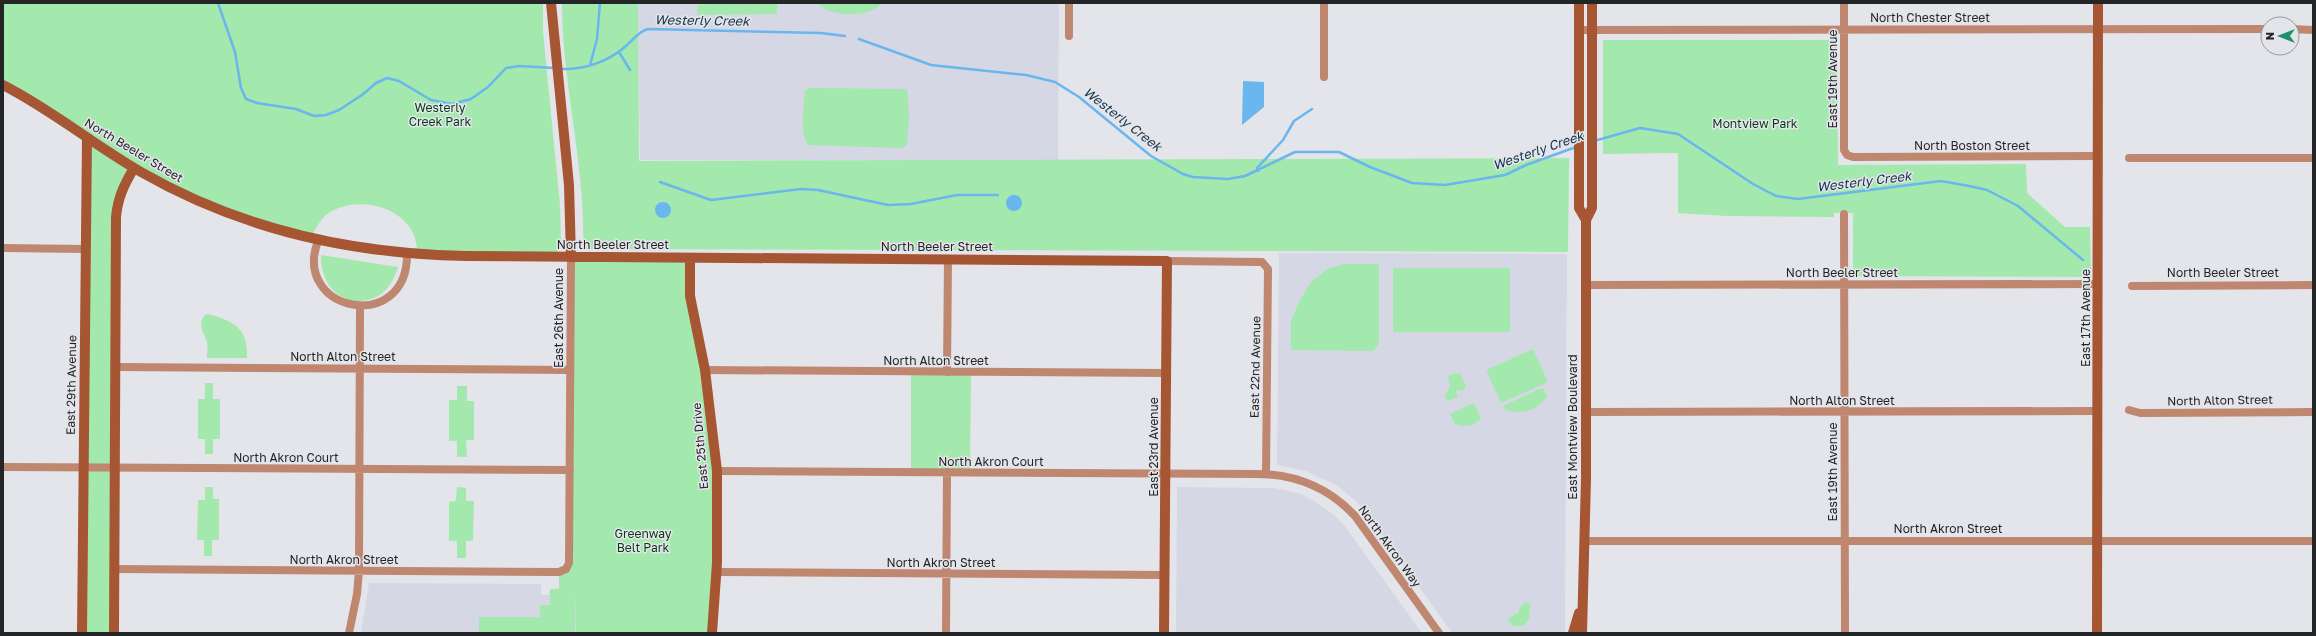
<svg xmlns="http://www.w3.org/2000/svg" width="2316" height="636" viewBox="0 0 2316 636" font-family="'Golos Text',sans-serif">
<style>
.built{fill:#d5d8e4}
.green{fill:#a3e8ac}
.water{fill:#6ab6ef}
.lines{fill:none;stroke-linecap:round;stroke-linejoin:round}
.stream{stroke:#6ab6ef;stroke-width:2.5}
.street{stroke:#bf8670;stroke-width:8}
.secondary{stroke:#a75634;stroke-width:10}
.labels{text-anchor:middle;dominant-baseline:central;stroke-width:3;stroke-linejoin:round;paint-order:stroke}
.street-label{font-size:12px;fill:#242527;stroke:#e4e5ea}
.park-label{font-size:12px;fill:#053c16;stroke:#e4e5ea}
.water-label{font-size:13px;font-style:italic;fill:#13344b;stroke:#e4e5ea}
</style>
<rect width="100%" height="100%" fill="#e4e5ea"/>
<!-- built -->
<path class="built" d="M638,3H1059L1058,160H640Z
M1279,253L1567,254L1565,633H1452L1361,506L1338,486L1306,471L1277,465Z
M1177,487L1274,488L1298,493L1311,499L1334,515L1345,526L1422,633H1176Z
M369,583L541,584V595H549L550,589L576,588V633H361Z"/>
<!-- green -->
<path class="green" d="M3,3H543V32L560,205L561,246L556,253L418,251C416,245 416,238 413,233C398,203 353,196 327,214C321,219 316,228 313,234C259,222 206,202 157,176C104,147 56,108 3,79Z
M562,3H638L639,161L1569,158L1568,252L583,249C586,166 562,86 562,3Z
M725,3H777V14L697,15V5Z
M818,3H881C871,18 828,18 818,3Z
M1603,40H1837L1838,165L2026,164L2027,193L2065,227H2090L2091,277L1853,276V213H1834V217L1727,216L1678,213V153L1603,154Z
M810,88L907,89L909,115L907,145L902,148L808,145C799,131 804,107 805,90Z
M87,138L134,168L121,188L114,633H82Z
M321,255L398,267C385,318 320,310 321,255Z
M571,257L690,258L714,439L712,633H576V588L575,633H479V617H540V605H550V589H559V572L566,569Z
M1344,264H1379V344L1373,351L1291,350V321L1299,302L1311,282L1327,269Z
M1393,268H1510V332H1393Z
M209,314C235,322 248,328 247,358H207C207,353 208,347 207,342C205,333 196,326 205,315Z
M1533,349L1548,382L1501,403L1486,370Z
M911,372H971L970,472H911Z
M1460,373L1466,387L1464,390L1456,391L1458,397L1447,401L1445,396L1450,386L1448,377L1451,374Z
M205,383H213V399H220V439H213V454H205V439H198V399H205Z
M457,386H467V401H474V440H466L467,457H457V441H449V400H457Z
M1539,389H1544L1547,396C1538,411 1521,415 1506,410L1503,406Z
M1474,403L1481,418C1476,426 1465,428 1455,424L1450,414Z
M205,487H213V499H219V540H212V556H204V540H197L198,500H205Z
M457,487L466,488V501H474L473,541H466V558H457V541H449V502L456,501Z
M1525,602L1530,604L1529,619L1523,626H1513L1507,619L1518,613L1520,607Z"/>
<!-- water -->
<path class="water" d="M1243,81L1264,82V107L1242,125Z
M1006 203a8 8 0 1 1 16 0a8 8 0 1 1-16 0Z
M655 210a8 8 0 1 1 16 0a8 8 0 1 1-16 0Z"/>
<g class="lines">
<!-- stream -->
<path class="stream" d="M218,3L235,52L241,88L246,99L257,103L296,109L314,116L326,115L339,110L362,95L376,83L387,78L399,81L431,100L452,104L471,99L488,87L506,68L519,66L555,68
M859,39L931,65L1026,75L1055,82L1079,97L1151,156L1183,174L1193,177L1228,179L1245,176L1295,152H1339L1370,167L1412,183L1445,185L1505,175L1526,165L1576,147
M619,52L630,70
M590,65L597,39L600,3
M560,69C584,70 608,62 626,46C633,40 639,31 648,29L821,33L845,36
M1594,141L1640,128L1678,134L1753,184L1776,196L1798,199L1941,181L1969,186L1987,190L2018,206L2083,260
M1258,171L1257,168L1283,140L1294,121L1312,109
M660,182L711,200L801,189L818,190L888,205L911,204L957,195H998"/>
<!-- street -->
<path class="street" d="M1069,3V36
M1324,3V77
M1844,3V150L1847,155L1853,157L2098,156
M2292,29L2313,30
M1579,30L2268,29
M2129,158H2313
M1844,214L1845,633
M318,241C291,312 408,335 407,254
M3,248L86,249
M1167,261L1262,262L1268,269L1266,474
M1586,285L2098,284
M2132,286L2313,285
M116,367L570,370
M705,370L1166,373
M947,372L948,259
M2129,410L2140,413L2313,412
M1586,412L2098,411
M3,467L570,470
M717,471L1256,474C1296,474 1328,487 1355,516L1439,633
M1584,541H2313
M114,569L559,572L566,569L569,563L571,257
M717,572L1165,575
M349,633L357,594L359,571L360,307
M946,633L947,472"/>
<!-- secondary -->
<path class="secondary" d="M551,3L569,185L571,257
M1579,3V208L1586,220V478L1582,633
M3,85C52,110 94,145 141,172C242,230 351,254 466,256L1167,261L1164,633
M1586,220L1592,208V3
M690,258V296L705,370L717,471V563L712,633
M82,633L87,138
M114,633L116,217C118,197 124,185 134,168
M1573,633L1579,613
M2097,633L2098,3"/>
</g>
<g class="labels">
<!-- street labels -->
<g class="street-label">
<text x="1930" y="17">North Chester Street</text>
<text transform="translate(1832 79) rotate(-90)">East 19th Avenue</text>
<text x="1972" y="145">North Boston Street</text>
<text transform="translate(134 150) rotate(31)">North Beeler Street</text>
<text x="613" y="244">North Beeler Street</text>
<text x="937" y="246">North Beeler Street</text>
<text x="1842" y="272">North Beeler Street</text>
<text x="2223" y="272">North Beeler Street</text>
<text transform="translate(558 318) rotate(-90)">East 26th Avenue</text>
<text transform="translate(2085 318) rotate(-90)">East 17th Avenue</text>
<text x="343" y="356">North Alton Street</text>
<text x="936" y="360">North Alton Street</text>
<text transform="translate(1255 367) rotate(-89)">East 22nd Avenue</text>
<text transform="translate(71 385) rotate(-89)">East 29th Avenue</text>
<text x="1842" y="400">North Alton Street</text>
<text transform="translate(2220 400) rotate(-1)">North Alton Street</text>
<text transform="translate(1572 427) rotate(-90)">East Montview Boulevard</text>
<text transform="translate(700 446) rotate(-95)">East 25th Drive</text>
<text transform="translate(1153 447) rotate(-90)">East 23rd Avenue</text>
<text x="286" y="457">North Akron Court</text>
<text x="991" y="461">North Akron Court</text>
<text transform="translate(1832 472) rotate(-90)">East 19th Avenue</text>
<text x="1948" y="528">North Akron Street</text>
<text transform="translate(1390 546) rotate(54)">North Akron Way</text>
<text x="344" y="559">North Akron Street</text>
<text x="941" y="562">North Akron Street</text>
</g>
<!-- park labels -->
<g class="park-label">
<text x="440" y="107">Westerly<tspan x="440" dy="14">Creek Park</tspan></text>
<text x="1755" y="123">Montview Park</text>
<text x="643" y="533">Greenway<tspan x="643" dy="14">Belt Park</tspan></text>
</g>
<!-- water labels -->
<g class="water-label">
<text transform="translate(702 20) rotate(1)">Westerly Creek</text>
<text transform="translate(1123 119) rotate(38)">Westerly Creek</text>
<text transform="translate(1538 150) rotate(-19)">Westerly Creek</text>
<text transform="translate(1864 181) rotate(-7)">Westerly Creek</text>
</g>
</g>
<!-- border -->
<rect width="2316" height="636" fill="none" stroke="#242527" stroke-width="8"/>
<!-- north arrow -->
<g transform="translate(2280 36) rotate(270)"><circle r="19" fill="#e4e5ea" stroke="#97989c"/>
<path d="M0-3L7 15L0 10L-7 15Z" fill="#238f6e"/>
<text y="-6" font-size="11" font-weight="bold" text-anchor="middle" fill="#242527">N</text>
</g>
</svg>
